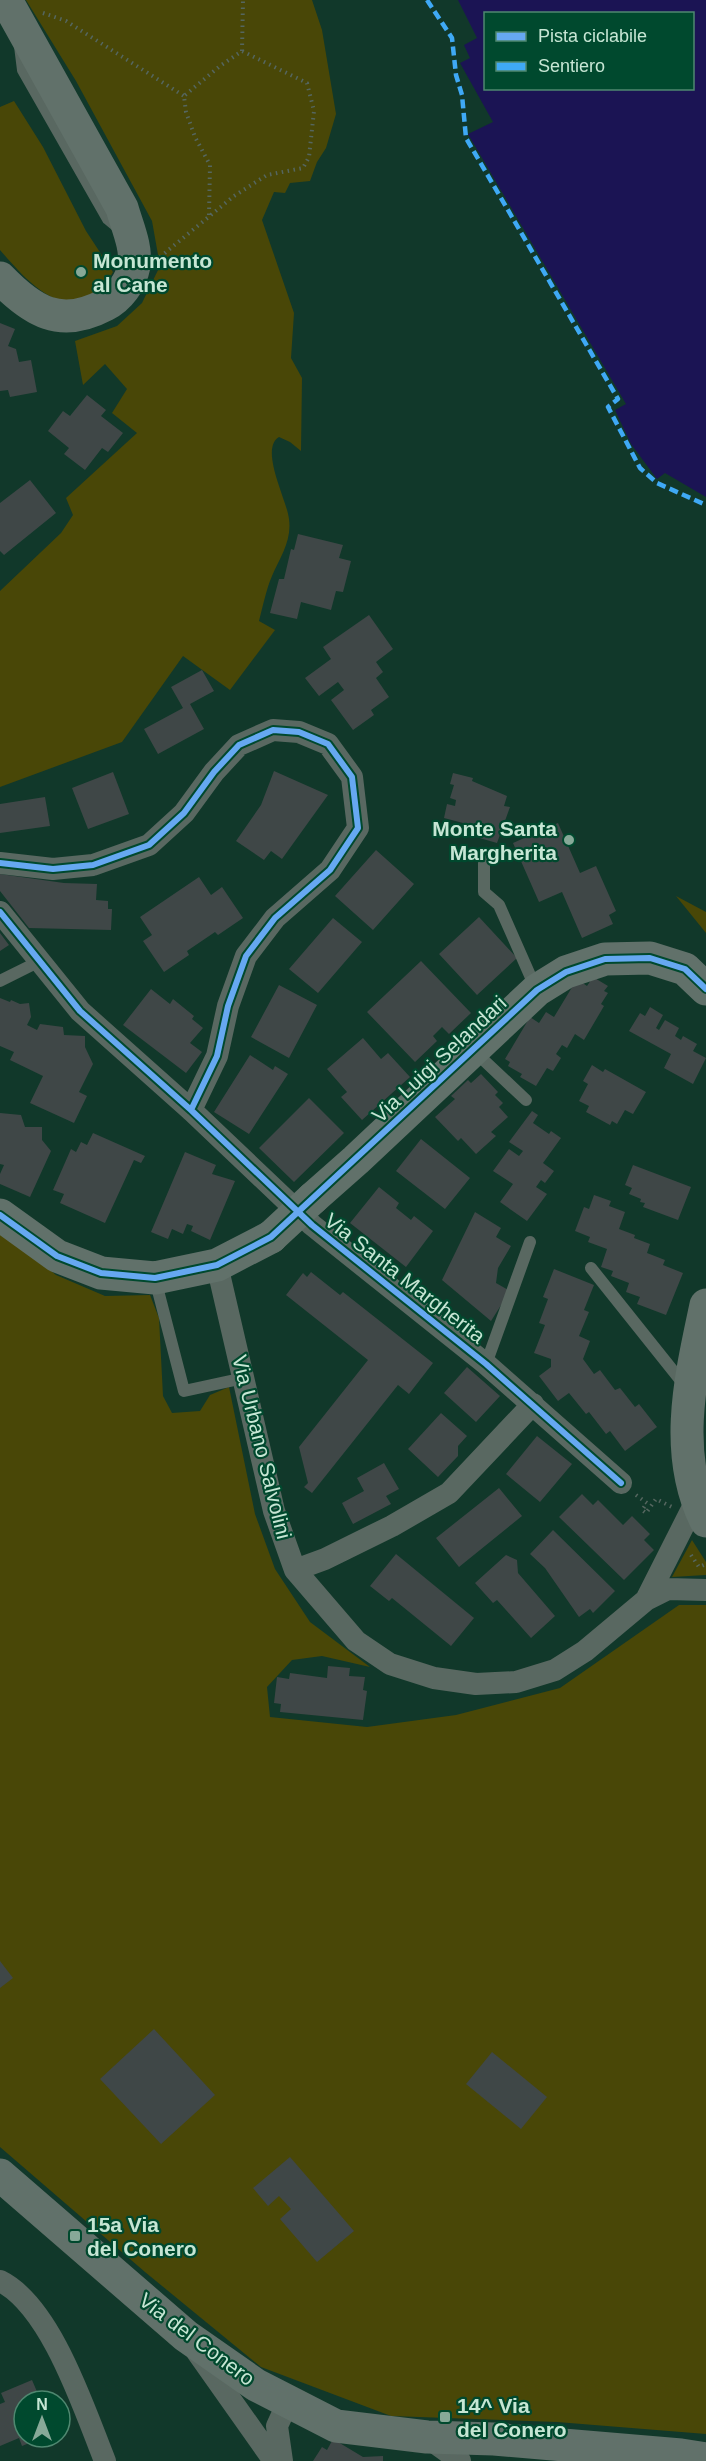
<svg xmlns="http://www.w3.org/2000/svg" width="706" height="2461" viewBox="0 0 706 2461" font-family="Arial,sans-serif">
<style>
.green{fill:#494707}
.water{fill:#1b1454;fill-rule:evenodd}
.building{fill:#3f4747}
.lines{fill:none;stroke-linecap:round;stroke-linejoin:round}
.path{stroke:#55665f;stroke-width:4;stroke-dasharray:1.5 4.5;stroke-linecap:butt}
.lane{stroke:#596861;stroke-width:12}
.street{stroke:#596861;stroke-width:22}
.secondary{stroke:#61716a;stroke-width:33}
.secondary-bridge{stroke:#61716a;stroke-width:33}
.quiet{stroke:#3fa9f5;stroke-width:4.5;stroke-dasharray:9 4.5;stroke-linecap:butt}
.cycleway-casing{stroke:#00492e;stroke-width:10}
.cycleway{stroke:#66a8f1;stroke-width:6}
.poi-dot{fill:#87a998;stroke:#00492e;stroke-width:2}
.labels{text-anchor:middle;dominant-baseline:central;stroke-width:4.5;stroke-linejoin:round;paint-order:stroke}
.poi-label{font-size:21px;font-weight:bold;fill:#c6e6d4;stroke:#00492e;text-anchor:start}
.street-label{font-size:21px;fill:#c6e6d4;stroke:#00492e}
</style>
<rect width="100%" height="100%" fill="#11382a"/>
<!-- green -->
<path class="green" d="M26,0H312L322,30L336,114L326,148L317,162L310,181L290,183L285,193L274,192L262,220L294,313L291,358L302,378L301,451L290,442L279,437C259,449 287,500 289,519C292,541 280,557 272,576C266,590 263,606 259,621L275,630L230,690L183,656L122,742L0,787V591L61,533L73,515L66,498L137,433L112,413L127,389L105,364L83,385L75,341L117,326L142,303L160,266L152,221L76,81Z
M14,101L43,147L86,231L113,272C108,280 103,293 93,298C56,317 22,275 0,250V107Z
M676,896L706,912V933Z
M0,1228L56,1275L105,1296L150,1295L159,1318L163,1396L172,1413L200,1411L210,1395L229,1387L255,1514L275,1569L310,1622L370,1667L322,1656L292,1660L267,1687L270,1717L367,1727L456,1715L560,1688L679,1605H706V2434L557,2422L391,2416L261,2367L145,2272L0,2147Z
M692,1540L706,1562V1575L672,1577Z"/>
<!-- water -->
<path class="water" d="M458,0H706V497L665,473L657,479L631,444L615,410L626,404L468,134L493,122L460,63L470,58L464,45L477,38ZM486,14H692V88H486Z"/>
<!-- building -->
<path class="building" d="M0,323L15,329L8,346L16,349L19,362L31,360L37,392L10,397L8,390L0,391Z
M87,395L106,410L101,416L123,433L108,452L102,448L85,470L64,454L69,448L48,431L63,411L70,416Z
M30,480L56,513L4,555L0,551V503Z
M298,534L343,545L339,558L351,561L343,592L336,591L331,610L301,602L297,619L270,613L279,579H284L291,549L294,550Z
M369,615L393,649L376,662L383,672L376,678L389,697L371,710L374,715L353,730L331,700L344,690L338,682L319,696L305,678L331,659L323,647Z
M202,670L214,691L190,704L204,729L158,754L144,729L183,708L171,687Z
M274,771L328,795L282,859L271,851L264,860L236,841L261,805Z
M113,772L129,814L88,829L72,788Z
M453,773L473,778L472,781L507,796L504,806L510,807L497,843L476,837L477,834L461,830L463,823L444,818L447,804L455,806L456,800L450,798L454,785L450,784Z
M45,797L50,826L0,833V804Z
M558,823L580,873L596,866L616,911L609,915L613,924L582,938L562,892L539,902L513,843Z
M376,850L414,884L373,930L335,896Z
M0,874L64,883L97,884L96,900L108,901V909H112L111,930L29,928L0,891Z
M199,877L211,895L222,887L243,918L218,935L215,932L187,951L189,955L164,972L143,941L152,935L140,917Z
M479,917L517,958L477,995L439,954Z
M333,918L362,942L318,993L289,969Z
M0,933L9,945L0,951Z
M421,961L471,1013L449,1034L442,1027L433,1036L437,1041L415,1062L367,1012Z
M593,977L608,986L604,991L608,993L601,1004L604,1006L584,1040L575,1034L567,1048L562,1045L556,1054L561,1058L553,1071L547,1068L536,1086L520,1077L522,1074L508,1066L510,1062L505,1059L530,1017L539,1023L546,1012L554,1017L577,979L587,986Z
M279,985L317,1005L289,1058L251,1037Z
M151,989L170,1004L173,999L194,1016L192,1019L203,1028L190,1043L202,1052L186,1073L123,1025Z
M0,998L10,1002L11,1000L20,1004L29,1003L31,1017L27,1025L37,1030L40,1024L63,1027L64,1035L85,1036V1047L93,1064L79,1092L87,1096L74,1123L30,1103L43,1076L10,1060L14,1052L0,1046Z
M650,1007L663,1015L656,1028L659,1030L665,1020L679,1028L675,1036L681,1040L683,1036L697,1044L693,1051L706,1058L693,1084L664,1068L671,1054L629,1031L640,1013L645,1016Z
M363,1038L381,1059L388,1053L410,1077L362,1120L341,1097L347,1092L327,1069Z
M250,1055L273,1070L275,1066L288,1074L249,1134L214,1112Z
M592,1065L603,1072L605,1069L646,1092L633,1114L625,1110L617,1124L612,1121L610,1125L586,1112L589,1106L579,1101L588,1084L583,1081Z
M481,1074L498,1092L495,1095L503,1103L499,1107L508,1117L491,1132L496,1136L476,1154L461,1138L458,1141L435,1117L455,1099L451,1096L468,1080L471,1083Z
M309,1098L344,1133L294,1182L259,1148Z
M532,1111L538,1115L533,1123L549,1134L551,1131L561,1138L543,1163L554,1171L545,1183L541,1180L536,1187L547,1194L527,1221L500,1202L513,1184L493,1171L509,1149L519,1156L523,1151L509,1142Z
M0,1113L21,1115L25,1127H42V1140L51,1151L30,1197L0,1184V1174L4,1165L0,1164Z
M93,1133L145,1156L141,1163L134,1160L105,1223L60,1203L64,1194L53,1190L71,1149L76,1152L81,1142L87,1145Z
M421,1139L470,1178L445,1209L396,1171Z
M185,1152L216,1165L212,1174L235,1181L210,1240L191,1231L193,1226L187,1224L183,1234L172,1229L168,1239L151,1232Z
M633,1165L691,1187L678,1220L643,1207L645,1203L640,1202L641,1199L629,1194L632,1188L625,1185Z
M379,1187L399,1203L396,1208L411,1220L414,1216L433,1231L406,1267L350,1223Z
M594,1195L611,1201L609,1206L625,1212L619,1229L635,1235L634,1238L650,1244L647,1253L665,1260L663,1265L683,1273L666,1315L637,1304L640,1297L626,1292L629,1283L611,1276L613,1271L601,1267L607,1249L588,1242L590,1237L575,1231L584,1207L589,1209Z
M475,1212L501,1228L496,1237L511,1246L498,1268L496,1283L510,1291L491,1321L442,1280Z
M554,1269L594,1285L584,1310L589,1312L579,1336L590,1341L583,1359L594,1374L600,1370L615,1390L620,1388L635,1407L639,1404L657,1427L625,1451L610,1431L606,1434L589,1412L586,1414L569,1393L558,1401L539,1376L551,1367V1359L534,1353L545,1325L539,1323L548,1299L543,1297Z
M311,1272L340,1295L343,1292L433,1363L409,1394L398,1385L312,1493L304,1487L308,1483L299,1447L368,1360L286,1295L303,1273L307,1277Z
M467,1367L500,1396L476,1422L444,1393Z
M441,1413L467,1436L458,1446V1456L438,1477L408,1449Z
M537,1436L572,1464L540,1502L506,1474Z
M384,1463L399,1489L386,1496L391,1504L353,1524L342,1503L364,1491L357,1478Z
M499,1488L522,1516L459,1567L436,1538Z
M582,1494L593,1505L598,1500L623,1525L632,1516L650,1534L644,1540L654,1550L624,1580L559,1517Z
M553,1530L615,1591L593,1613L590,1609L579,1617L545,1568L530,1554Z
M396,1554L474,1618L451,1646L392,1598L389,1601L370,1586Z
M506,1555L517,1560L518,1573L555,1616L531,1638L497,1600L493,1603L475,1583Z
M328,1666L350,1668L349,1676L365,1677L363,1690L367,1691L363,1720L280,1712L281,1704L274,1703L277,1677L289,1679L290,1673L327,1678Z
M0,1961L13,1978L0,1988Z
M154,2029L215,2095L161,2144L100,2079Z
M492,2052L547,2097L521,2129L466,2084Z
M290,2157L354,2231L317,2262L280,2219L291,2209L279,2196L268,2206L253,2188Z
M32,2380L41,2401H24V2437H44L22,2446L19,2438L0,2446V2404L5,2402L1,2393Z
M333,2439L363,2457L383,2456V2461H313L322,2447L327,2450Z"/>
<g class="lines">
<!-- path -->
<path class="path" d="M43,13L66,21L184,96
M242,51L243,0
M209,215L210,165L195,137L186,112L184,96L220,66L242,51
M160,257L234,196L267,175L303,168L309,157L314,111L307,83L242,51
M636,1495L647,1503L642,1510L646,1513L656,1499L672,1507
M691,1555L699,1567L706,1564"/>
<!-- lane -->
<path class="lane" d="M20,46L23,70L108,219L120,229
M484,861V892L499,905L536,989
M0,981L38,962
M474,1051L526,1100
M591,1268L686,1387
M155,1279L184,1391L244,1378
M486,1364L530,1242"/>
<!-- street -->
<path class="street" d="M0,863L53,869L93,865L149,845L184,813L214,772L239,745L273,730L299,732L328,744L352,777L358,828L330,870L275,918L246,956L228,1006L217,1056L191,1110
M0,912L80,1011L191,1110L312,1225L486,1364L621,1483
M217,1265L274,1511L295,1570L356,1641L390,1664L434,1678L476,1684L516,1682L555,1670L585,1651L646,1600L668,1589L706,1590
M295,1570L325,1559L392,1526L449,1493L533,1404
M646,1600L696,1501
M0,2281C51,2306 84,2409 105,2461
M197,2352L274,2461
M427,2437L460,2461
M282,2461L277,2426L288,2402"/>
<!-- secondary -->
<path class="secondary" d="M0,278C32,311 60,329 105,305C119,298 131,282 134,266C137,247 127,226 122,208L6,0
M313,1198L356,1160L537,990L566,972L605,959L650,958L685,969L706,989
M0,1215L57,1256L101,1273L155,1278L217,1265L271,1237
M706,1305C691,1376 672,1452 706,1521
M0,2175L186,2336L256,2385L336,2426L427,2437L494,2439L681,2455L706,2459"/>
<!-- secondary-bridge -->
<path class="secondary-bridge" d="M271,1237L313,1198"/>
<!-- quiet -->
<path class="quiet" d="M427,0L452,38L456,75L462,95L466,138L618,399L608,407L640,468L657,483L706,505"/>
<!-- cycleway casing -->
<g class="cycleway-casing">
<path id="cycleway" d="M0,863L53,869L93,865L149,845L184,813L214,772L239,745L273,730L299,732L328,744L352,777L358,828L330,870L275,918L246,956L228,1006L217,1056L191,1110
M0,912L80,1011L191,1110L312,1225L486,1364L621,1483
M0,1215L57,1256L101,1273L155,1278L217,1265L271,1237L537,990L566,972L605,959L650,958L685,969L706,989"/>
</g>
<!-- cycleway -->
<use href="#cycleway" class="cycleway"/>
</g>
<!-- markers -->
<g class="poi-dot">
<circle cx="81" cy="272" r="6"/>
<circle cx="569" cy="840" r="6"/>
<rect x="69" y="2230" width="12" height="12" rx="3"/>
<rect x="439" y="2411" width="12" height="12" rx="3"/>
</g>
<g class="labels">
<!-- poi labels -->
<g class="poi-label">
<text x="93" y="260">Monumento<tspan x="93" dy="24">al Cane</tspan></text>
<text x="557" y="828" text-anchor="end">Monte Santa<tspan x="557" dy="24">Margherita</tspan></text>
<text x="87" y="2224">15a Via<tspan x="87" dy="24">del Conero</tspan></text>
<text x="457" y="2405">14^ Via<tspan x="457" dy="24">del Conero</tspan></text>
</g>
<!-- street labels -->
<g class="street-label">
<text transform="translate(439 1059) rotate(-43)">Via Luigi Selandari</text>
<text transform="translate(405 1278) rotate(38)">Via Santa Margherita</text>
<text transform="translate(262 1447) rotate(76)">Via Urbano Salvolini</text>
<text transform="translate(197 2339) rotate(37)">Via del Conero</text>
</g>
</g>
<!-- legend -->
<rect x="484" y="12" width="210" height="78" fill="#00492e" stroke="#4f8870" stroke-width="1.5"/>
<rect x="496" y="32" width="30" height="9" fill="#66a8f1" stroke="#4f8870" stroke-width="1.5"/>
<text x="538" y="42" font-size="18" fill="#c6e6d4">Pista ciclabile</text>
<rect x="496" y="62" width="30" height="9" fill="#3fa9f5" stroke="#4f8870" stroke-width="1.5"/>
<text x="538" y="72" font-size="18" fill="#c6e6d4">Sentiero</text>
<!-- north arrow -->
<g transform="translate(42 2419)"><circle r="28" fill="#00492e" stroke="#4f8870" stroke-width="1.5"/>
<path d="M0-4.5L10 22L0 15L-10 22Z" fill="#87a998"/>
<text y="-9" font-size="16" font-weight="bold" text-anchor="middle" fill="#c6e6d4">N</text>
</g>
</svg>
